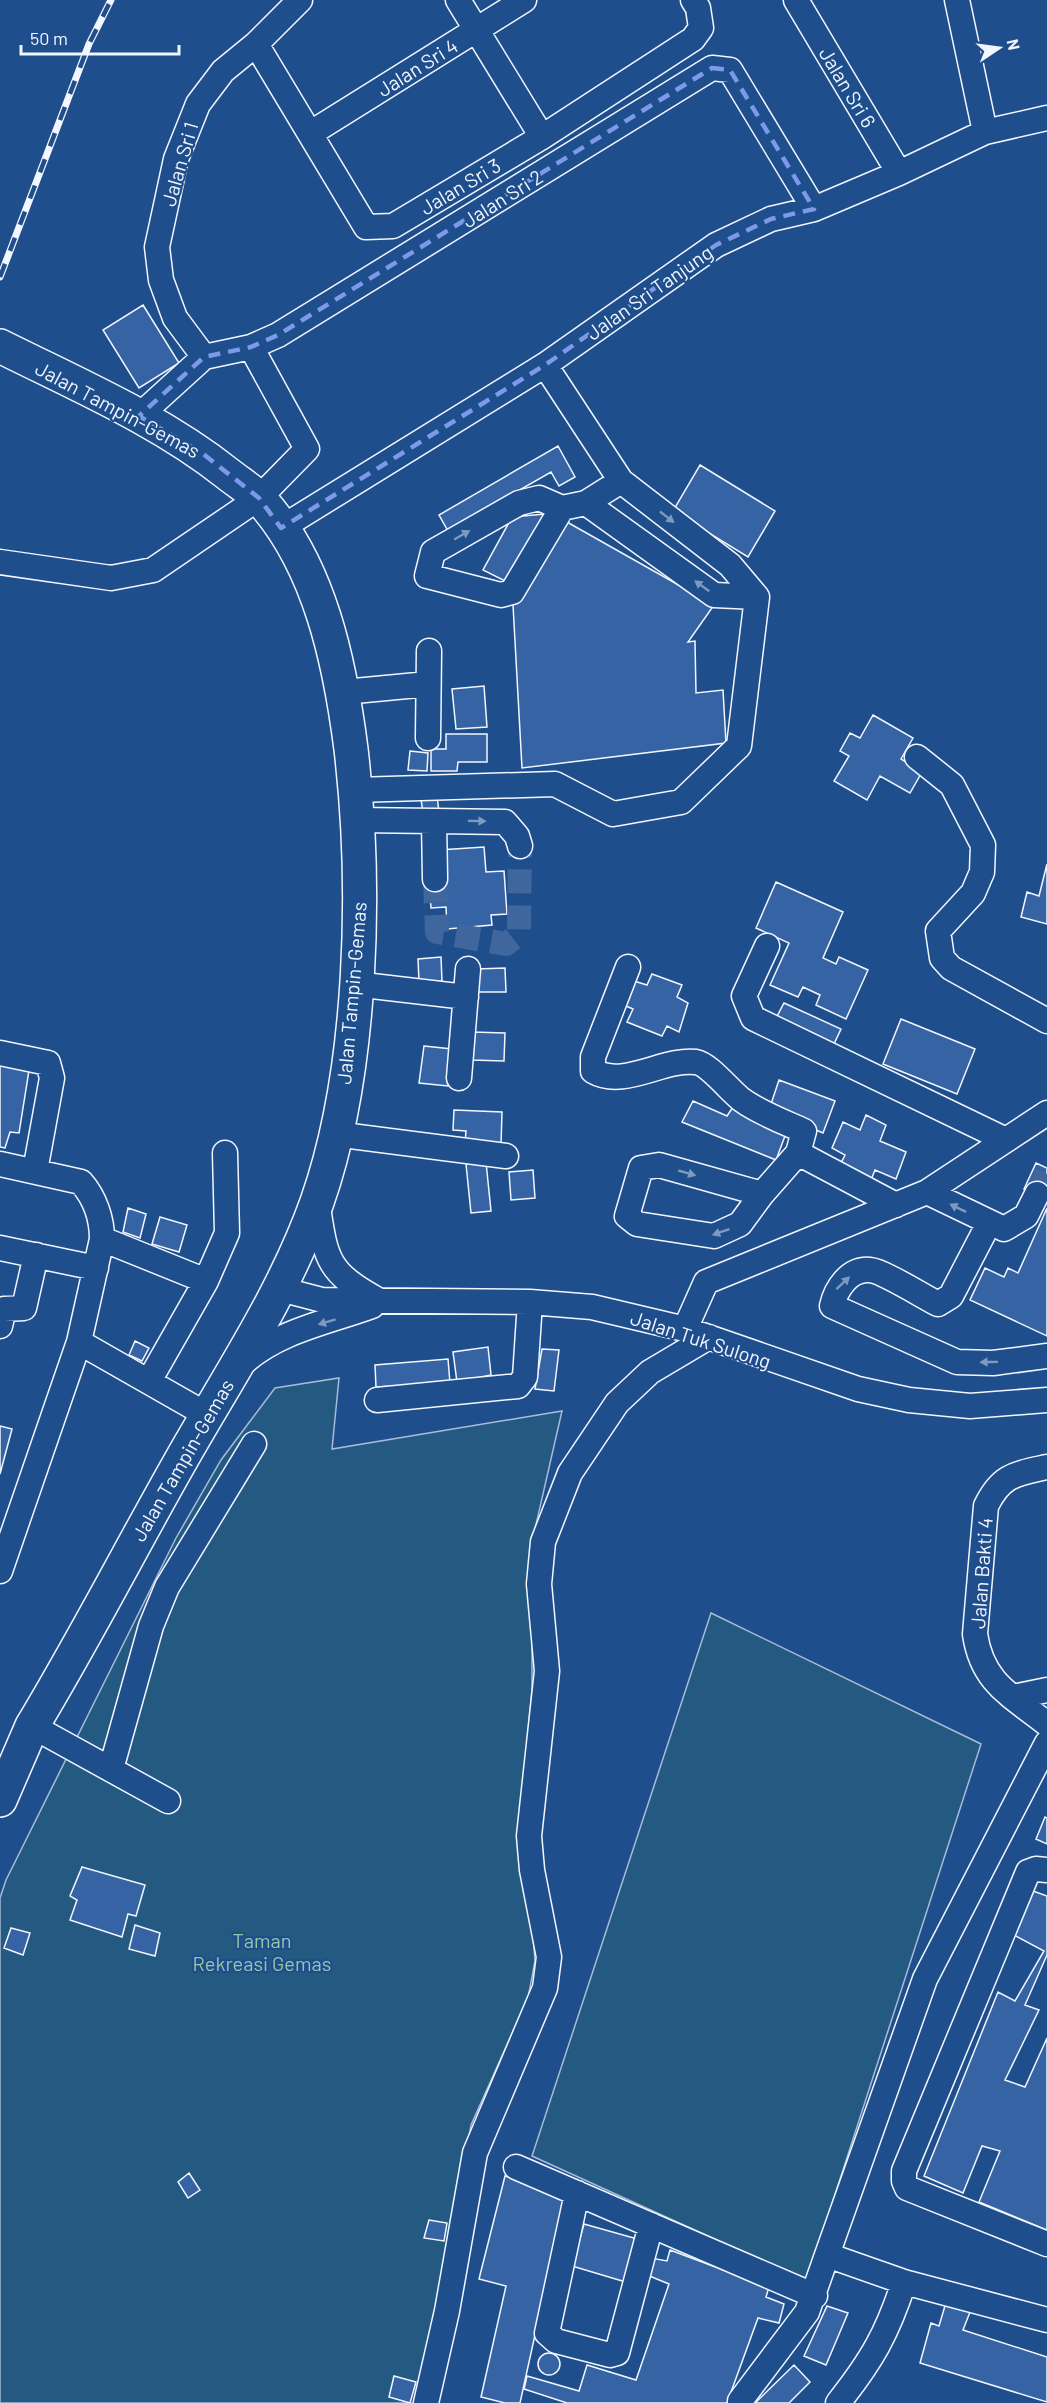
<svg xmlns="http://www.w3.org/2000/svg" width="1047" height="2403" viewBox="0 0 1047 2403" font-family="Barlow,sans-serif">
<style>
.green{fill:#245a82;stroke:#a8bbd7;stroke-width:1.5}
.building{fill:#3563a3;stroke:#f2f6ff;stroke-width:1.5}
.lines{fill:none;stroke-linecap:round;stroke-linejoin:round}
.minor-tunnel{stroke:#3f679d;stroke-width:24;stroke-dasharray:24 12;stroke-linecap:butt}
.minor-casing{stroke:#f2f6ff;stroke-width:27}
.highway-casing{stroke:#f2f6ff;stroke-width:36}
.minor{stroke:#1f4e8c;stroke-width:24}
.highway{stroke:#1f4e8c;stroke-width:33}
.rail-casing{stroke:#f2f6ff;stroke-width:7}
.rail{stroke:#1f4e8c;stroke-width:4.5;stroke-dasharray:14;stroke-linecap:butt}
.oneway{fill:#7e9ac0}
.marked{fill:none;stroke:#7d9aea;stroke-width:4.5;stroke-dasharray:12 8;stroke-linejoin:round}
.labels{text-anchor:middle;dominant-baseline:central;stroke-width:4.5;stroke-linejoin:round;paint-order:stroke}
.street-label{font-size:20px;fill:#f2f6ff;stroke:#1f4e8c}
.park-label{font-size:20px;fill:#97c8a6;stroke:#1f4e8c}
</style>
<rect width="100%" height="100%" fill="#1f4e8c"/>
<!-- green -->
<path class="green" d="M339,1378L332,1449L562,1411L532,1542V1689L522,1796L535,1961L528,1998L471,2125L454,2230L416,2403H0V1898L6,1880L176,1538L221,1460L275,1388Z
M711,1613L981,1744L807,2281L532,2156Z"/>
<!-- building -->
<path class="building" d="M143,305L179,363L139,388L103,330Z
M558,446L575,477L559,486L551,472L448,531L439,515Z
M700,465L775,511L748,557L673,511Z
M545,514L567,522L714,605L688,642L695,641L696,693L723,690L726,743L522,768L513,605L533,575L509,583L483,570L512,517Z
M484,686L487,727L456,729L452,689Z
M873,715L913,738L901,759L922,772L910,793L880,776L867,800L834,781L849,756L840,751L850,733L860,738Z
M446,734H487V762H458L457,771H431V749H446Z
M410,751L428,753L427,771L408,770Z
M437,796L439,812L423,813L421,799Z
M484,847L486,872L504,871L507,914L491,915L492,925L447,929L446,907L431,908L429,879L439,850Z
M1047,864V924L1021,917L1027,892L1039,896Z
M776,882L843,912L823,958L836,964L839,957L868,970L846,1019L816,1005L820,995L803,987L798,997L770,985L789,943L756,928Z
M441,957L442,981L419,982L418,959Z
M505,968L506,992H476V969Z
M652,974L682,985L677,997L688,1003L679,1032L667,1026L662,1036L627,1022L633,1009L626,1006L634,981L647,985Z
M784,1003L841,1029L833,1046L775,1020Z
M901,1019L975,1049L957,1094L883,1064Z
M472,1032L505,1033L504,1061L471,1060Z
M424,1046L452,1049L448,1086L419,1083Z
M0,1059L30,1064L19,1133L10,1132L5,1148L0,1147Z
M779,1080L835,1101L823,1133L769,1110Z
M693,1101L727,1116L735,1104L788,1128L776,1160L682,1122Z
M454,1110L502,1112L501,1145L465,1143L466,1131L453,1130Z
M866,1115L886,1125L880,1141L906,1152L896,1179L875,1170L871,1180L840,1165L845,1155L832,1148L843,1122L860,1130Z
M486,1162L491,1211L471,1213L466,1164Z
M1036,1163L1047,1168V1199L1024,1189Z
M533,1170L535,1198L511,1200L509,1172Z
M128,1208L146,1214L140,1238L123,1232Z
M1047,1208V1336L970,1300L985,1268L1004,1277L1008,1268L1018,1273Z
M160,1217L187,1225L179,1252L152,1244Z
M135,1341L149,1348L142,1361L129,1355Z
M488,1347L491,1375L457,1382L453,1352Z
M542,1349L559,1350L554,1391L535,1389Z
M448,1359L450,1383L376,1387L375,1365Z
M0,1426L12,1429L0,1474Z
M1045,1817L1047,1818V1844L1036,1839Z
M82,1867L145,1885L136,1916L128,1914L122,1937L70,1920L77,1900L70,1896Z
M1033,1891L1047,1896V1955L1025,2005L1039,2010L1005,2080L1025,2087L1047,2038V2230L979,2202L1000,2151L982,2146L963,2193L924,2176L998,1992L1015,2001L1044,1951L1014,1935Z
M135,1925L160,1933L155,1956L129,1949Z
M11,1928L30,1933L23,1955L4,1948Z
M189,2173L200,2190L188,2198L178,2182Z
M505,2176L566,2194L520,2403H505L481,2397L506,2286L479,2279Z
M429,2220L447,2223L444,2241L424,2238Z
M584,2224L641,2240L629,2283L572,2266Z
M670,2250L769,2287L766,2297L784,2304L779,2323L758,2318L727,2403H567L524,2389L527,2376L579,2391L587,2365L636,2380L669,2284L647,2275L651,2258L667,2261Z
M947,2299L972,2307L963,2330L1047,2357V2402L920,2363L931,2323L939,2326Z
M827,2306L848,2313L826,2365L804,2356Z
M538 2364a11 11 0 1 1 22 0a11 11 0 1 1-22 0Z
M794,2365L810,2382L789,2403H755Z
M394,2376L416,2382L410,2403L389,2397Z"/>
<g class="lines">
<!-- minor-tunnel -->
<path class="minor-tunnel" d="M435,879L437,932L506,944L519,934L520,846
M1037,1194L1047,1174"/>
<!-- minor casing -->
<g class="minor-casing">
<path id="minor" d="M458,0L542,137
M796,0L899,173
M957,0L985,132
M256,44L366,227L393,226L542,137L693,39L701,28L698,8L693,0
M311,133L524,0
M204,357L175,318L161,280L157,247L176,159L198,104L223,71L256,44L300,0
M139,416L204,357L251,347L278,335L712,68L730,70L814,209
M586,503L714,595L757,597
M562,508L512,592L501,595L427,576L433,552L519,503L539,498L562,508L586,503L621,481
M281,528L545,365L716,245L771,219L814,209L899,173L985,132L1047,118
M0,562L111,578L153,570L259,498L307,449L251,347
M344,692L428,684
M428,738L429,651
M917,757L952,785L983,845L982,872L973,893L938,931L942,958L951,968L1047,1021
M356,790L555,784L613,814L681,802L739,746L757,597L730,565L621,481L545,365
M358,820L434,821
M435,879L434,821L505,822L517,836L520,846
M767,946L744,996L753,1018L1006,1140
M628,967L593,1057V1071C624,1089 663,1058 696,1062C709,1064 731,1092 742,1100C760,1113 784,1122 804,1131L798,1153L896,1205
M355,984L466,997
M0,1053L48,1063L52,1078L35,1171
M459,1078L468,969
M335,1134L506,1156
M0,1164L81,1182C95,1198 102,1219 102,1239L79,1342L207,1415
M927,1192L1004,1229L1026,1216L1037,1194
M762,1194L659,1165L641,1168L627,1216L637,1224L714,1236L740,1224L762,1194L798,1153
M317,1201C326,1258 325,1271 378,1300
M989,1223L951,1296L938,1304C924,1297 883,1271 870,1270C849,1268 836,1289 832,1306L957,1362L993,1363L1047,1356
M102,1239L206,1281
M0,1248L96,1268
M280,1289L322,1300L530,1302L592,1307L685,1329L858,1389L909,1400L970,1406L1047,1400
M0,1326L4,1309L24,1308L36,1255
M685,1329L706,1282L927,1192L1047,1113
M243,1363C278,1331 328,1322 372,1306
M149,1381L206,1281L227,1233L225,1153
M377,1400L518,1386L525,1377L530,1302
M1047,1467C1015,1474 1001,1475 986,1506L975,1634C982,1683 1012,1696 1047,1724
M0,1571L79,1342
M1013,1697L1047,1690
M32,1726L168,1801
M111,1769L151,1626L167,1587L254,1444
M1047,1870L1036,1869L1028,1872L904,2171V2181L907,2188L1047,2244
M516,2167L815,2296
M577,2193L547,2333L556,2341L610,2355L617,2353L651,2225
M904,2282L1047,2320
M740,2401L807,2312L827,2255
M426,2403L447,2311L475,2153L545,1988L549,1957L532,1870L529,1836L547,1671L539,1584L543,1542L570,1473L617,1403L650,1372L709,1337
M838,2403C872,2360 887,2334 904,2282L827,2255L925,1979L1047,1743"/>
</g>
<!-- highway casing -->
<g class="highway-casing">
<path id="highway" d="M0,346C78,385 160,420 228,474C238,482 251,490 260,499C320,565 340,663 351,749C367,886 363,1071 317,1202C284,1295 228,1377 180,1462C130,1550 84,1640 32,1726L0,1800"/>
</g>
<!-- minor -->
<use href="#minor" class="minor"/>
<!-- highway -->
<use href="#highway" class="highway"/>
<!-- rail casing -->
<g class="rail-casing">
<path id="rail" d="M0,277L89,44L111,0"/>
</g>
<!-- rail -->
<use href="#rail" class="rail"/>
</g>
<!-- one-way arrows -->
<defs><path id="oneway-solid" d="M-6-.8H1V-3.2L6.5 0L1 3.2V.8H-6Z" transform="scale(1.5)"/></defs>
<g class="oneway">
<use href="#oneway-solid" transform="translate(667 517) rotate(38)"/>
<use href="#oneway-solid" transform="translate(462 535) rotate(-30)"/>
<use href="#oneway-solid" transform="translate(702 586) rotate(-144)"/>
<use href="#oneway-solid" transform="translate(477 821) rotate(1)"/>
<use href="#oneway-solid" transform="translate(687 1173) rotate(16)"/>
<use href="#oneway-solid" transform="translate(958 1208) rotate(-154)"/>
<use href="#oneway-solid" transform="translate(721 1232) rotate(161)"/>
<use href="#oneway-solid" transform="translate(843 1283) rotate(-43)"/>
<use href="#oneway-solid" transform="translate(327 1322) rotate(163)"/>
<use href="#oneway-solid" transform="translate(989 1362) rotate(179)"/>
</g>
<!-- marked area -->
<path class="marked" d="M712,68L730,70L814,209L771,219L716,245L545,365L281,528L259,498L202,453L139,416L204,357L251,347L278,335Z"/>
<g class="labels">
<!-- street labels -->
<g class="street-label">
<text transform="translate(417 67) rotate(-32)">Jalan Sri 4</text>
<text transform="translate(848 87) rotate(59)">Jalan Sri 6</text>
<text transform="translate(179 164) rotate(-74)">Jalan Sri 1</text>
<text transform="translate(460 186) rotate(-31)">Jalan Sri 3</text>
<text transform="translate(502 198) rotate(-32)">Jalan Sri 2</text>
<text transform="translate(649 292) rotate(-35)">Jalan Sri Tanjung</text>
<text transform="translate(118 409) rotate(28)">Jalan Tampin-Gemas</text>
<text transform="translate(351 993) rotate(-85)">Jalan Tampin-Gemas</text>
<text transform="translate(701 1339) rotate(18)">Jalan Tuk Sulong</text>
<text transform="translate(182 1460) rotate(-60)">Jalan Tampin-Gemas</text>
<text transform="translate(981 1573) rotate(-86)">Jalan Bakti 4</text>
</g>
<!-- park labels -->
<g class="park-label">
<text x="262" y="1940">Taman<tspan x="262" dy="23">Rekreasi Gemas</tspan></text>
</g>
</g>
<!-- north arrow -->
<g transform="translate(999 48) rotate(77)" stroke="#1f4e8c" stroke-width="4.5" paint-order="stroke">
<path d="M0-4.5L10 22L0 15L-10 22Z" fill="#f2f6ff"/>
<text y="-9" font-size="16" font-weight="bold" text-anchor="middle" fill="#f2f6ff">N</text>
</g>
<!-- scale -->
<path d="M21 45v9h158v-9" fill="none" stroke="#f2f6ff" stroke-width="3"/>
<text x="30" y="45" font-size="18" fill="#f2f6ff" stroke="#1f4e8c" stroke-width="4.5" paint-order="stroke">50 m</text>
</svg>
